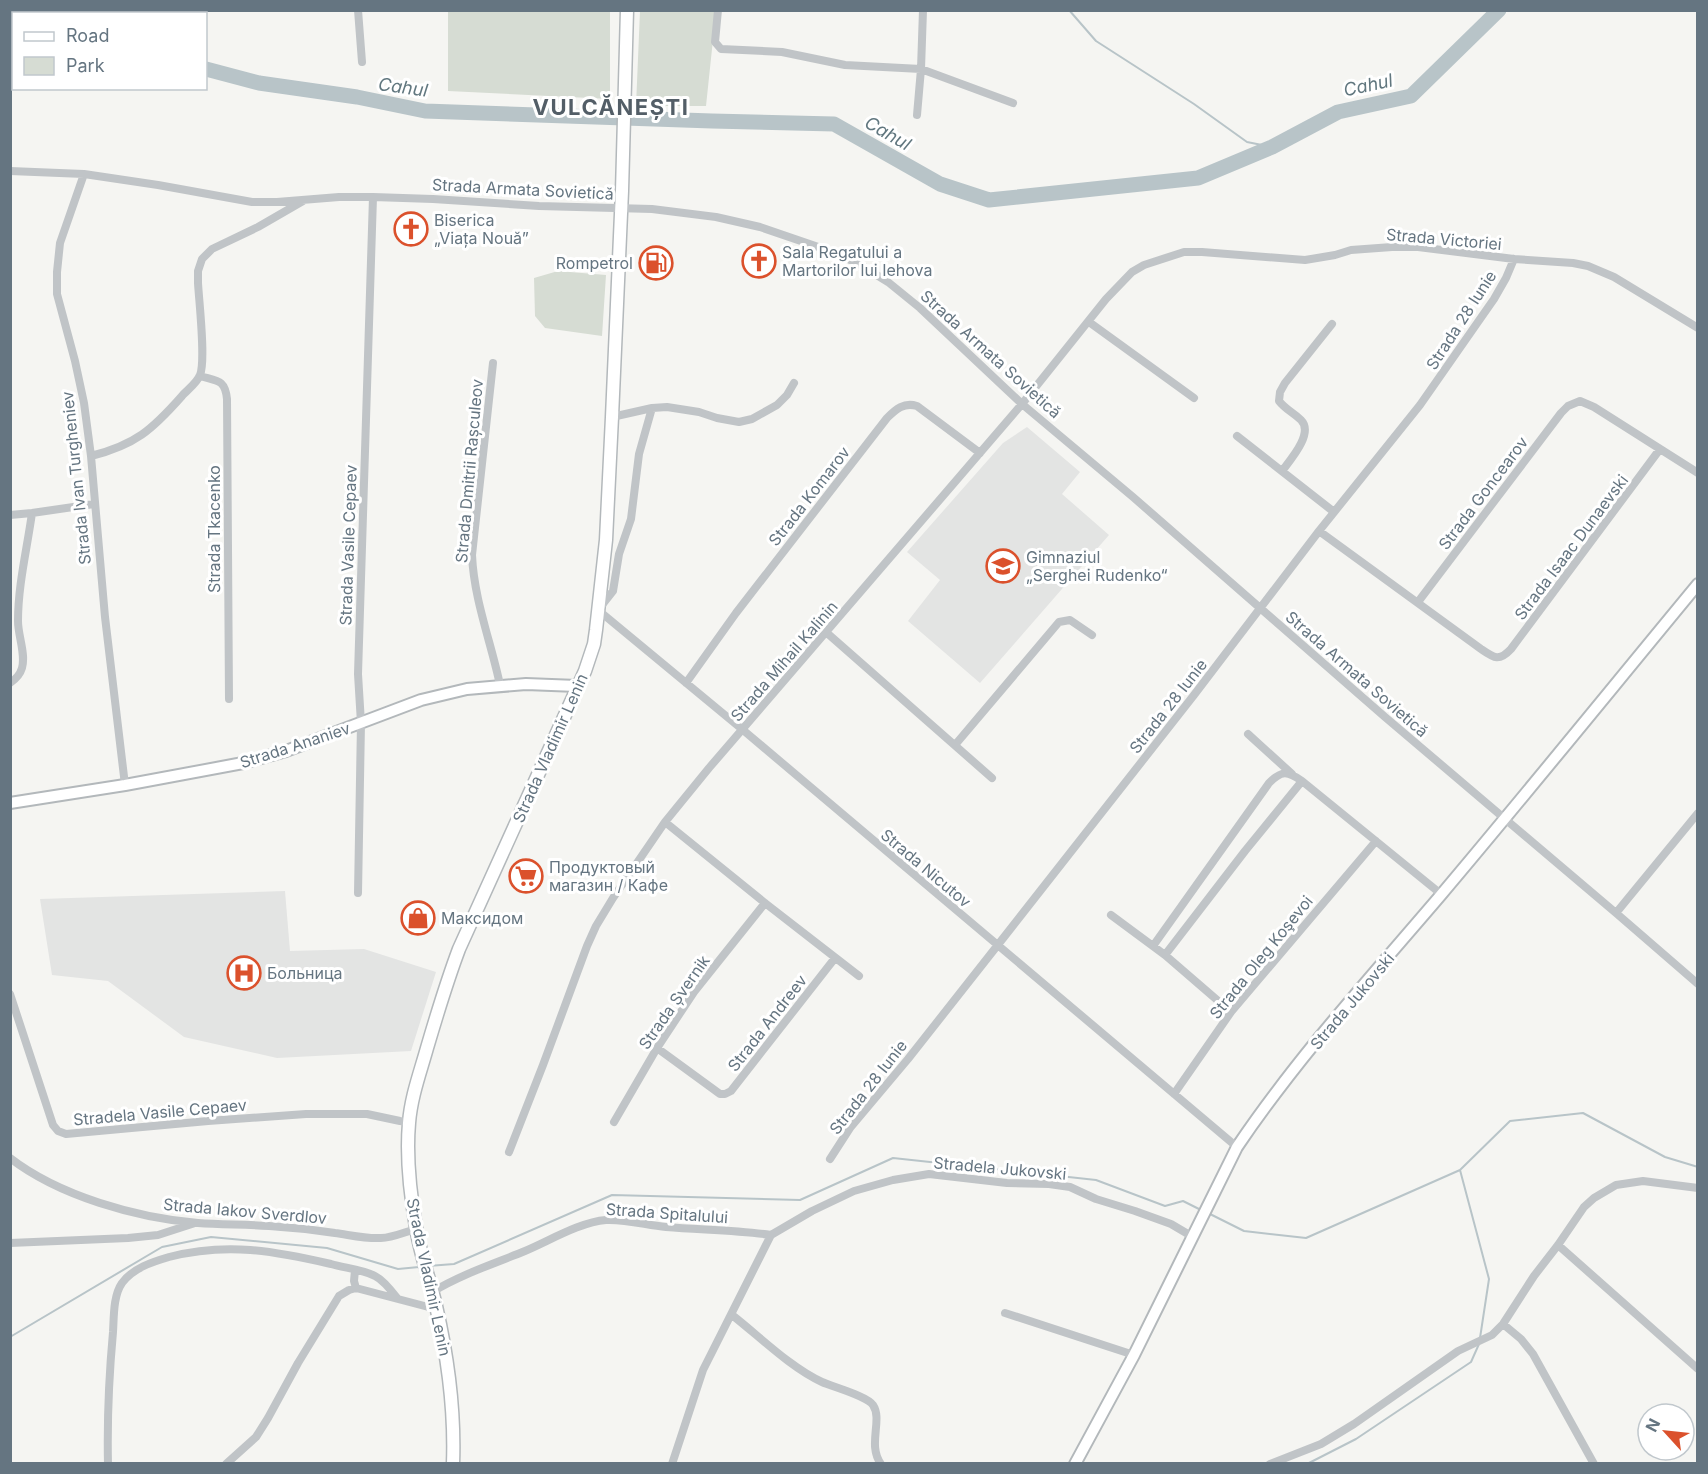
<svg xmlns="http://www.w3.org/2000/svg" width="1708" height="1474" viewBox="0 0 1708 1474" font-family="Inter,sans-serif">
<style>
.built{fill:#e3e4e3}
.green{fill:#d6dcd3}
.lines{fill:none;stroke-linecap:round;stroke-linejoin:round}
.stream{stroke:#b8c4c8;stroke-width:2}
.river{stroke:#b8c4c8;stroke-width:15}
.secondary-casing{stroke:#b3b8bb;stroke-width:14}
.primary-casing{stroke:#b3b8bb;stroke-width:15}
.street{stroke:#c0c4c7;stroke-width:8}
.secondary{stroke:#fff;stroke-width:10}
.primary{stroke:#fff;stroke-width:12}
.labels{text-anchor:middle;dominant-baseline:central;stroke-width:6;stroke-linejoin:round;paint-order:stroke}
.street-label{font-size:16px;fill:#657581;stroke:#fff}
.poi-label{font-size:16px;fill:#657581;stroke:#fff;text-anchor:start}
.water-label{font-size:18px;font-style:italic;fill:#61777f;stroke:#fff}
.district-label{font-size:22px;font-weight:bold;letter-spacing:1.5px;fill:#535e67;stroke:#fff}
</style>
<rect width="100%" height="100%" fill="#f5f5f2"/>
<!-- built -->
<path class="built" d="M1027,427L1080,472L1062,494L1109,535L980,683L908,621L940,580L907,552L1003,443Z
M285,891L290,951L364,949L436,972L411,1051L277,1058L184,1037L108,981L52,975L40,899Z"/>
<!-- green -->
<path class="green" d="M448,11H610V99L448,91Z
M640,11H716L706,106H636Z
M558,271L606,275L602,336L545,328L535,316L534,278Z"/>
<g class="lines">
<!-- stream -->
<path class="stream" d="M1069,10L1096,41L1194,104L1247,142L1272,147
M1460,1170L1489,1279L1480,1338
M1208,1213L1244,1231L1306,1238L1460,1170L1510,1121L1583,1113L1665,1157L1698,1167
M428,1266L454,1264L612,1195L800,1200L893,1158L1096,1180L1165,1206L1183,1201L1203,1211
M10,1337L162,1247L211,1237L327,1248L398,1269L419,1267
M1307,1464L1356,1439L1471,1362L1479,1344"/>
<!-- river -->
<path class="river" d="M10,18L14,19
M206,69L259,83L357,97L425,111L712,121L834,124L940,184L989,200L1198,178L1272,147L1338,112L1411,96L1499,10"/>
<!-- secondary casing -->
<g class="secondary-casing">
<path id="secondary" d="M10,803L125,785L243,763L286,751L421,700L467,689L526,684L577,686
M1075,1464L1134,1355L1237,1147C1297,1058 1370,978 1440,896C1527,793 1612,688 1698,584"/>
</g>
<!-- primary casing -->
<g class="primary-casing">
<path id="primary" d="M453,1464C455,1411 448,1358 436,1306C430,1280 420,1254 416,1227C410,1193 406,1157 409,1123C411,1097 420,1073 427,1048C437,1014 447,981 459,949L585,671L594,644L596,630L606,540L612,417L622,191L627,10"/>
</g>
<!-- street -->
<path class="street" d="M358,10L362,62
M718,10L715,42L721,49L782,52L845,65L921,69L1013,103
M917,115L921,69L923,10
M10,171L84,174L158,185L252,202H277L339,197H373L433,199L539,206L652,209L716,217L760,227L833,252L859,264L888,282L920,308L1022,404L1133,497L1385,717L1616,913L1698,984
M84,174L60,243L57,272V294L75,361L84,403L91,456L105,617L125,785
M1089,322L1194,398
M493,363L472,555C474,600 491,642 500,685
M200,376C217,381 225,379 227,399L229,699
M652,408L639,454L631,519L619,554L613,591L598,610L743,730L1237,1147
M612,417L652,408L667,407L699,412L717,418L739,422L752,419L777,405L787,395L794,383
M1237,436L1334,512
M91,456C135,445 152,430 182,396C187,390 197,383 200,375C206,361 199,301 198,283V271L202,259L212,249L258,227L303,201
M1282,471C1291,459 1314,433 1301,420C1293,412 1286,410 1279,401L1280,392L1285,383L1332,324
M10,515L32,513L94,504
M1319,531L1481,649C1494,658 1499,662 1511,649L1660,449
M1418,602L1561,413L1568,406L1580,401L1594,407L1698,473
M827,633L992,778
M10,683C16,679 20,675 22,668C26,654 18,636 18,621C18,585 27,549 32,513
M686,683L736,613L887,418C896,409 904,402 917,406L980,453
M1248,734L1292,774
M955,745L1059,622L1070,620L1092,635
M665,822L765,903L859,976
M358,893L361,723L358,674L373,197
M1616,913L1698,813
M1111,915L1165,955L1231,1012
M1153,946L1269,783C1282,770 1287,771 1302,781L1441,894
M1165,955L1245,851L1302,781
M10,994L53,1125L58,1131L66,1134L208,1121L306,1114H367L400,1121L409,1122
M657,1048L720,1094H725L731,1091L835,958
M1174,1094L1231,1012L1376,841
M614,1122L657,1048L694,992L765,903
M509,1152L543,1065L587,946L596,926L613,898L665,822L709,768L1022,404L1106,299L1132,272L1144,265L1184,252H1202L1305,260L1335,255L1351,250L1392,247H1418L1514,259L1573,263L1588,266L1614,277L1698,328
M10,1158C59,1196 137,1218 198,1223C226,1225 253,1224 281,1227C299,1228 317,1230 335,1233C350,1235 366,1239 381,1238C392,1238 405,1232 416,1229
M830,1159L850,1128L908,1059L997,946L1194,695L1319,531L1420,405L1494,299L1506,278L1514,259
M771,1235L812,1211L854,1191L893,1180L929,1174L1007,1183L1049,1184L1070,1187L1096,1199L1135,1211L1171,1224L1193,1237
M10,1243L128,1238L158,1235L195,1223
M1558,1245L1698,1369
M355,1270L354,1281L356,1288
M432,1292C462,1274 493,1264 525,1251C549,1241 580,1222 606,1220C626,1219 646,1225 666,1227C701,1230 736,1230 771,1235
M1005,1313L1134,1355
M732,1315C759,1336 791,1368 822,1382C833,1387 867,1396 873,1405C883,1420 867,1445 881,1464
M1503,1324L1521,1339L1533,1354L1594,1464
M108,1464C107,1419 109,1376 113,1332C114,1317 113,1296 122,1283C133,1268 152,1262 169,1257C227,1242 274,1251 331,1264C344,1268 362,1269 375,1276C383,1280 391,1290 397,1298
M226,1464L256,1437L268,1418L298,1363L339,1296L349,1290L356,1288L436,1309
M672,1464L703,1370L771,1235
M1270,1464L1321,1444L1354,1424L1458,1351L1492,1335L1503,1324L1534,1276L1558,1245L1584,1207L1594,1198L1616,1185L1643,1181L1698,1188"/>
<!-- secondary -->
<use href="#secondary" class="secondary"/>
<!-- primary -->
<use href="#primary" class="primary"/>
</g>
<!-- icons -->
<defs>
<g id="church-ring" transform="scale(1.725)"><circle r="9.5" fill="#fff" stroke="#db512c" stroke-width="1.5"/><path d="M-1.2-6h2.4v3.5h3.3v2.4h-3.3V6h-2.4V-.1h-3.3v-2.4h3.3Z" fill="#db512c"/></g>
<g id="fuel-ring" transform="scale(1.725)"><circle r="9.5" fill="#fff" stroke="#db512c" stroke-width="1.5"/><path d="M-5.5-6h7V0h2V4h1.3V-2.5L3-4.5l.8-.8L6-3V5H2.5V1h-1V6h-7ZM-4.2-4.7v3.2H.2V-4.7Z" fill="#db512c"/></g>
<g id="school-ring" transform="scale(1.725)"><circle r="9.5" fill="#fff" stroke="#db512c" stroke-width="1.5"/><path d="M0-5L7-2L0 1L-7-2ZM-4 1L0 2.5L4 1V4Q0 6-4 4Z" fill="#db512c"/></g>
<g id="supermarket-ring" transform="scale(1.725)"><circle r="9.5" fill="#fff" stroke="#db512c" stroke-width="1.5"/><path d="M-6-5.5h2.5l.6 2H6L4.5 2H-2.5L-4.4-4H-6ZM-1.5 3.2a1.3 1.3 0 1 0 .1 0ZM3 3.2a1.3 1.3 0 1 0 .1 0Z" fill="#db512c"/></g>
<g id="shop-ring" transform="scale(1.725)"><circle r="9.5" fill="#fff" stroke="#db512c" stroke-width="1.5"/><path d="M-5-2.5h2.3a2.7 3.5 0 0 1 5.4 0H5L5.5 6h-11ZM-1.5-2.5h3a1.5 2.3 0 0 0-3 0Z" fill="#db512c"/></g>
<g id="hospital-ring" transform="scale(1.725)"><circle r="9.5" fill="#fff" stroke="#db512c" stroke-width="1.5"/><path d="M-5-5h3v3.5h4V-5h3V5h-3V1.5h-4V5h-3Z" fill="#db512c"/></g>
</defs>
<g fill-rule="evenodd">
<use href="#church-ring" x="411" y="229"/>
<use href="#church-ring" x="759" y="261"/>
<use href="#fuel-ring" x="656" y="263"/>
<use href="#school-ring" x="1003" y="566"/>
<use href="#supermarket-ring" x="526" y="876"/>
<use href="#shop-ring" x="418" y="918"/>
<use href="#hospital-ring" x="244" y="973"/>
</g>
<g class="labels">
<!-- street labels -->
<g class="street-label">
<text transform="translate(523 189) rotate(3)">Strada Armata Sovietică</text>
<text transform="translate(1444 239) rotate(5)">Strada Victoriei</text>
<text transform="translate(1461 320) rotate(-57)">Strada 28 Iunie</text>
<text transform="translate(991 354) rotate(42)">Strada Armata Sovietică</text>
<text transform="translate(469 471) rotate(-85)">Strada Dmitrii Rașculeov</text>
<text transform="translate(76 478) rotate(-96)">Strada Ivan Turgheniev</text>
<text transform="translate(1483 493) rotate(-53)">Strada Goncearov</text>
<text transform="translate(809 496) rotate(-52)">Strada Komarov</text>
<text transform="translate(214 529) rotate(-90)">Strada Tkacenko</text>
<text transform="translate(348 545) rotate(-88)">Strada Vasile Cepaev</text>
<text transform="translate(1571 547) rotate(-53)">Strada Isaac Dunaevski</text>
<text transform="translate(784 661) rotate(-49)">Strada Mihail Kalinin</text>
<text transform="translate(1357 674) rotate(41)">Strada Armata Sovietică</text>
<text transform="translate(1168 706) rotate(-52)">Strada 28 Iunie</text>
<text transform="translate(295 745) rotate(-18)">Strada Ananiev</text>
<text transform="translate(550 748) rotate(-66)">Strada Vladimir Lenin</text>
<text transform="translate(926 868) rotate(40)">Strada Nicutov</text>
<text transform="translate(1261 957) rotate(-51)">Strada Oleg Koşevoi</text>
<text transform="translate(1352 1001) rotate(-50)">Strada Jukovski</text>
<text transform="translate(674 1002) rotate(-55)">Strada Șvernik</text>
<text transform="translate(767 1023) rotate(-52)">Strada Andreev</text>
<text transform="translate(868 1087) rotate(-52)">Strada 28 Iunie</text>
<text transform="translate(160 1112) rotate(-5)">Stradela Vasile Cepaev</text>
<text transform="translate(1000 1168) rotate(5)">Stradela Jukovski</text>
<text transform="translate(245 1211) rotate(5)">Strada Iakov Sverdlov</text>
<text transform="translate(667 1213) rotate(4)">Strada Spitalului</text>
<text transform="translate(429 1277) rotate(78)">Strada Vladimir Lenin</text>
</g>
<!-- poi labels -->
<g class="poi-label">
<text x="434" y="220">Biserica<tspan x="434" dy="18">„Viața Nouă”</tspan></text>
<text x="782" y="252">Sala Regatului a<tspan x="782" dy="18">Martorilor lui Iehova</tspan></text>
<text x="633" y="263" text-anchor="end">Rompetrol</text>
<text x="1026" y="557">Gimnaziul<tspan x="1026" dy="18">„Serghei Rudenko“</tspan></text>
<text x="549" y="867">Продуктовый<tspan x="549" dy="18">магазин / Кафе</tspan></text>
<text x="441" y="918">Максидом</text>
<text x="267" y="973">Больница</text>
</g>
<!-- water labels -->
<g class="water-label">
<text transform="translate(1368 85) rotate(-12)">Cahul</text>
<text transform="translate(403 87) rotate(8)">Cahul</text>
<text transform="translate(888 133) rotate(30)">Cahul</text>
</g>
<!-- district labels -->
<g class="district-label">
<text x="611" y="107">VULCĂNEȘTI</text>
</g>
</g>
<!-- border -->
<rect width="1708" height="1474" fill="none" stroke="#657581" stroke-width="24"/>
<!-- legend -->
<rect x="12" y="12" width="195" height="78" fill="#ffffff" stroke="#c1c8cd" stroke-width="1.5"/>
<rect x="24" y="32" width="30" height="9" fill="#ffffff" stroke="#c1c8cd" stroke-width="1.5"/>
<text x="66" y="42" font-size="18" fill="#657581">Road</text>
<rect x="24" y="57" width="30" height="18" fill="#d6dcd3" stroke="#c1c8cd" stroke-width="1.5"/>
<text x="66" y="72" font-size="18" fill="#657581">Park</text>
<!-- north arrow -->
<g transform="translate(1666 1432) rotate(297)"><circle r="28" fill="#ffffff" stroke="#c1c8cd" stroke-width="1.5"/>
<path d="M0-4.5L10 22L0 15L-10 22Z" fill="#db512c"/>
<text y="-9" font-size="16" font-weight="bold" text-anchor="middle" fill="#657581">N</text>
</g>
</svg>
